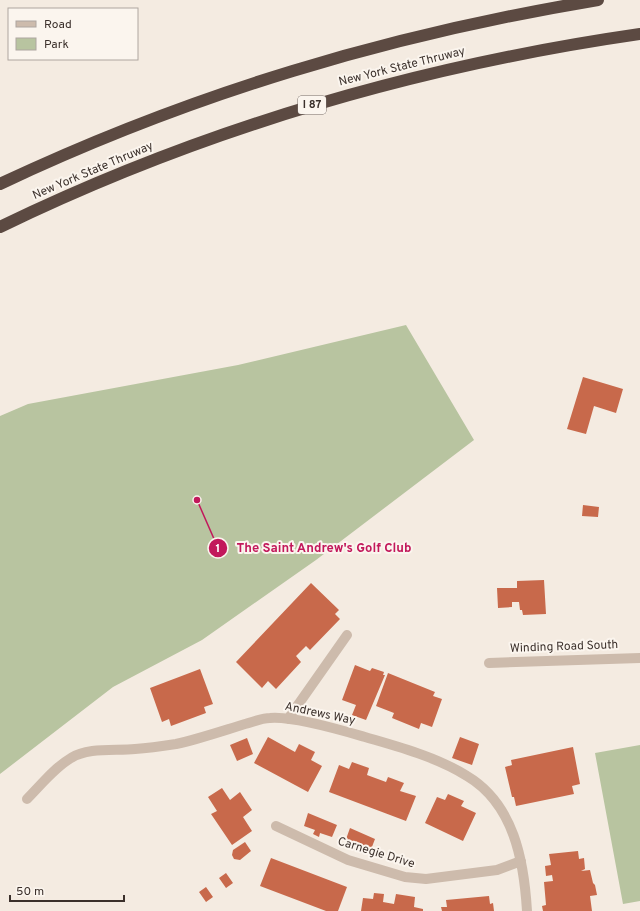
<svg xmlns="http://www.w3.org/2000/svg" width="640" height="911" viewBox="0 0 640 911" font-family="Overpass,sans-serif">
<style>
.green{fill:#b8c4a0}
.building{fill:#c8694b}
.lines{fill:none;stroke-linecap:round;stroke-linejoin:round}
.minor{stroke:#cdbbac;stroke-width:10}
.motorway{stroke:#5c4a42;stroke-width:12}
.labels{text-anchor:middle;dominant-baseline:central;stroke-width:4;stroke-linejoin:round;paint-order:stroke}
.shield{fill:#fbf5ee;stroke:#756b66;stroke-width:1}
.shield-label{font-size:11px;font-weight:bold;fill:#3b302b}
.street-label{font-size:12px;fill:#3b302b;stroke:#fbf5ee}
.leader{fill:none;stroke:#c2185b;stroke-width:1.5}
.callout-dot{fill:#c2185b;stroke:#fbf5ee;stroke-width:1.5}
.mark-label{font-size:12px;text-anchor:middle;font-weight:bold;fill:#fff}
.callout-label{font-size:13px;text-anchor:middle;font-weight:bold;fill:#c2185b;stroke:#fbf5ee;stroke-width:4;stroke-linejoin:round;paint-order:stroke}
</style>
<rect width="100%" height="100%" fill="#f4ebe1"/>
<!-- green -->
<path class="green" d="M406,325L474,440L316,560L202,640L113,687L0,774V416L28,404L238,365Z
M640,745V901L623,904L595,753Z"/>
<!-- building -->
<path class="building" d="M583,377L623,389L616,413L594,406L586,434L567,429Z
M583,505L599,507L598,517L582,516Z
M544,580L546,614L523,615L522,610H520L519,602H512V607L498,608L497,588H517V581Z
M311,583L339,610L335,614L340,619L310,650L306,646L296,656L301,662L276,689L268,681L262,688L236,662Z
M355,665L370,671L372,668L384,672L383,675H385L366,720L352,715L356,705L342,700Z
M200,669L213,704L204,707L206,713L171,726L169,719L162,722L150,688Z
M388,673L435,692L433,696L442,699L432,727L421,723L419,729L392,718L394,713L376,706Z
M268,737L295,752L299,744L315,752L311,760L322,766L308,792L254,763Z
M460,737L479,744L472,765L452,758Z
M247,738L253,754L237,761L230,745Z
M573,747L580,784L572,786L574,794L516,806L514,797H512L505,767L512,765L511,760Z
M352,762L369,768L367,775L386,782L388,777L404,783L400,791L416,796L406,821L329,792L339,765L349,769Z
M222,788L230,800L240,792L252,810L243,817L252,831L232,845L211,814L217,811L208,797Z
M448,794L464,801L461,806L476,813L463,841L425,823L437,797L445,800Z
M308,813L337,825L332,837L320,833L319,837L313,834L315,830L304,826Z
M350,828L375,839L370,852L360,848L358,852L350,848L352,845L345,842Z
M245,842L251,851L240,860L234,859L232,855L233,850Z
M578,851L579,859L584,858L585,869L581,871L590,870L593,883L595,885L597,895L590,896L592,911H543L542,906L546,905L544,882L553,881L552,875L546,876L545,866L551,865L549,854Z
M271,858L347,887L338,911H326L260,886Z
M226,873L233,883L226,888L219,878Z
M206,887L213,897L206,902L199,892Z
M374,893L384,894L383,902L394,904L396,894L415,897L414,907L423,909V911H361L363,898L373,899Z
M489,896L490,904L493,903L494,911H442L441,907H447L446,900Z"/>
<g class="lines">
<!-- minor -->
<path class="minor" d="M489,663L640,658
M288,719L347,635
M27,799C41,785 54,768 71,758C88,747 115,751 135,749C149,748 163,746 176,744C199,739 222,731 245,724C253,722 262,718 270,718C294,716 341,730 365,737C399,747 437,757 467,776C514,804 524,861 527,911
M276,826L348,860L405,877L426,879L497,870L521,861"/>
<!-- motorway -->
<path class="motorway" d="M0,184C193,93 388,35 598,0
M0,227C202,129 418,66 640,34"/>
</g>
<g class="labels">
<!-- shield labels -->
<rect class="shield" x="298" y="96" width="28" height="18" rx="3"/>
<g class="shield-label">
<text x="312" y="105">I 87</text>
</g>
<!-- street labels -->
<g class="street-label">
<text transform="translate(402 67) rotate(-14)">New York State Thruway</text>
<text transform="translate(93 171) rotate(-23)">New York State Thruway</text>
<text transform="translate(564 647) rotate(-2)">Winding Road South</text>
<text transform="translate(320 714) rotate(12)">Andrews Way</text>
<text transform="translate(376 853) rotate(17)">Carnegie Drive</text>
</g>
</g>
<!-- callouts -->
<path class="leader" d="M197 500L218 548"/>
<g class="callout-dot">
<circle cx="197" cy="500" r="4"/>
<circle cx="218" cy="548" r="10"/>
</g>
<g class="mark-label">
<text x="218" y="552">1</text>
</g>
<g class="callout-label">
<text x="324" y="552">The Saint Andrew's Golf Club</text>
</g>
<!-- legend -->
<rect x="8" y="8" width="130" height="52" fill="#fbf5ee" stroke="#aea6a0"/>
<rect x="16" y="21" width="20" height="6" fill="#cdbbac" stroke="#aea6a0"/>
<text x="44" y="28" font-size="12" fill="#3b302b">Road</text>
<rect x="16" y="38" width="20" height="12" fill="#b8c4a0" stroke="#aea6a0"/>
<text x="44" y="48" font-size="12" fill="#3b302b">Park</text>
<!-- scale -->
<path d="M10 895v6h114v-6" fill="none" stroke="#3b302b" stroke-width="2"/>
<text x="16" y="895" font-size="12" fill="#3b302b" stroke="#fbf5ee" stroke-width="3" paint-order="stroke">50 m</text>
</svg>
